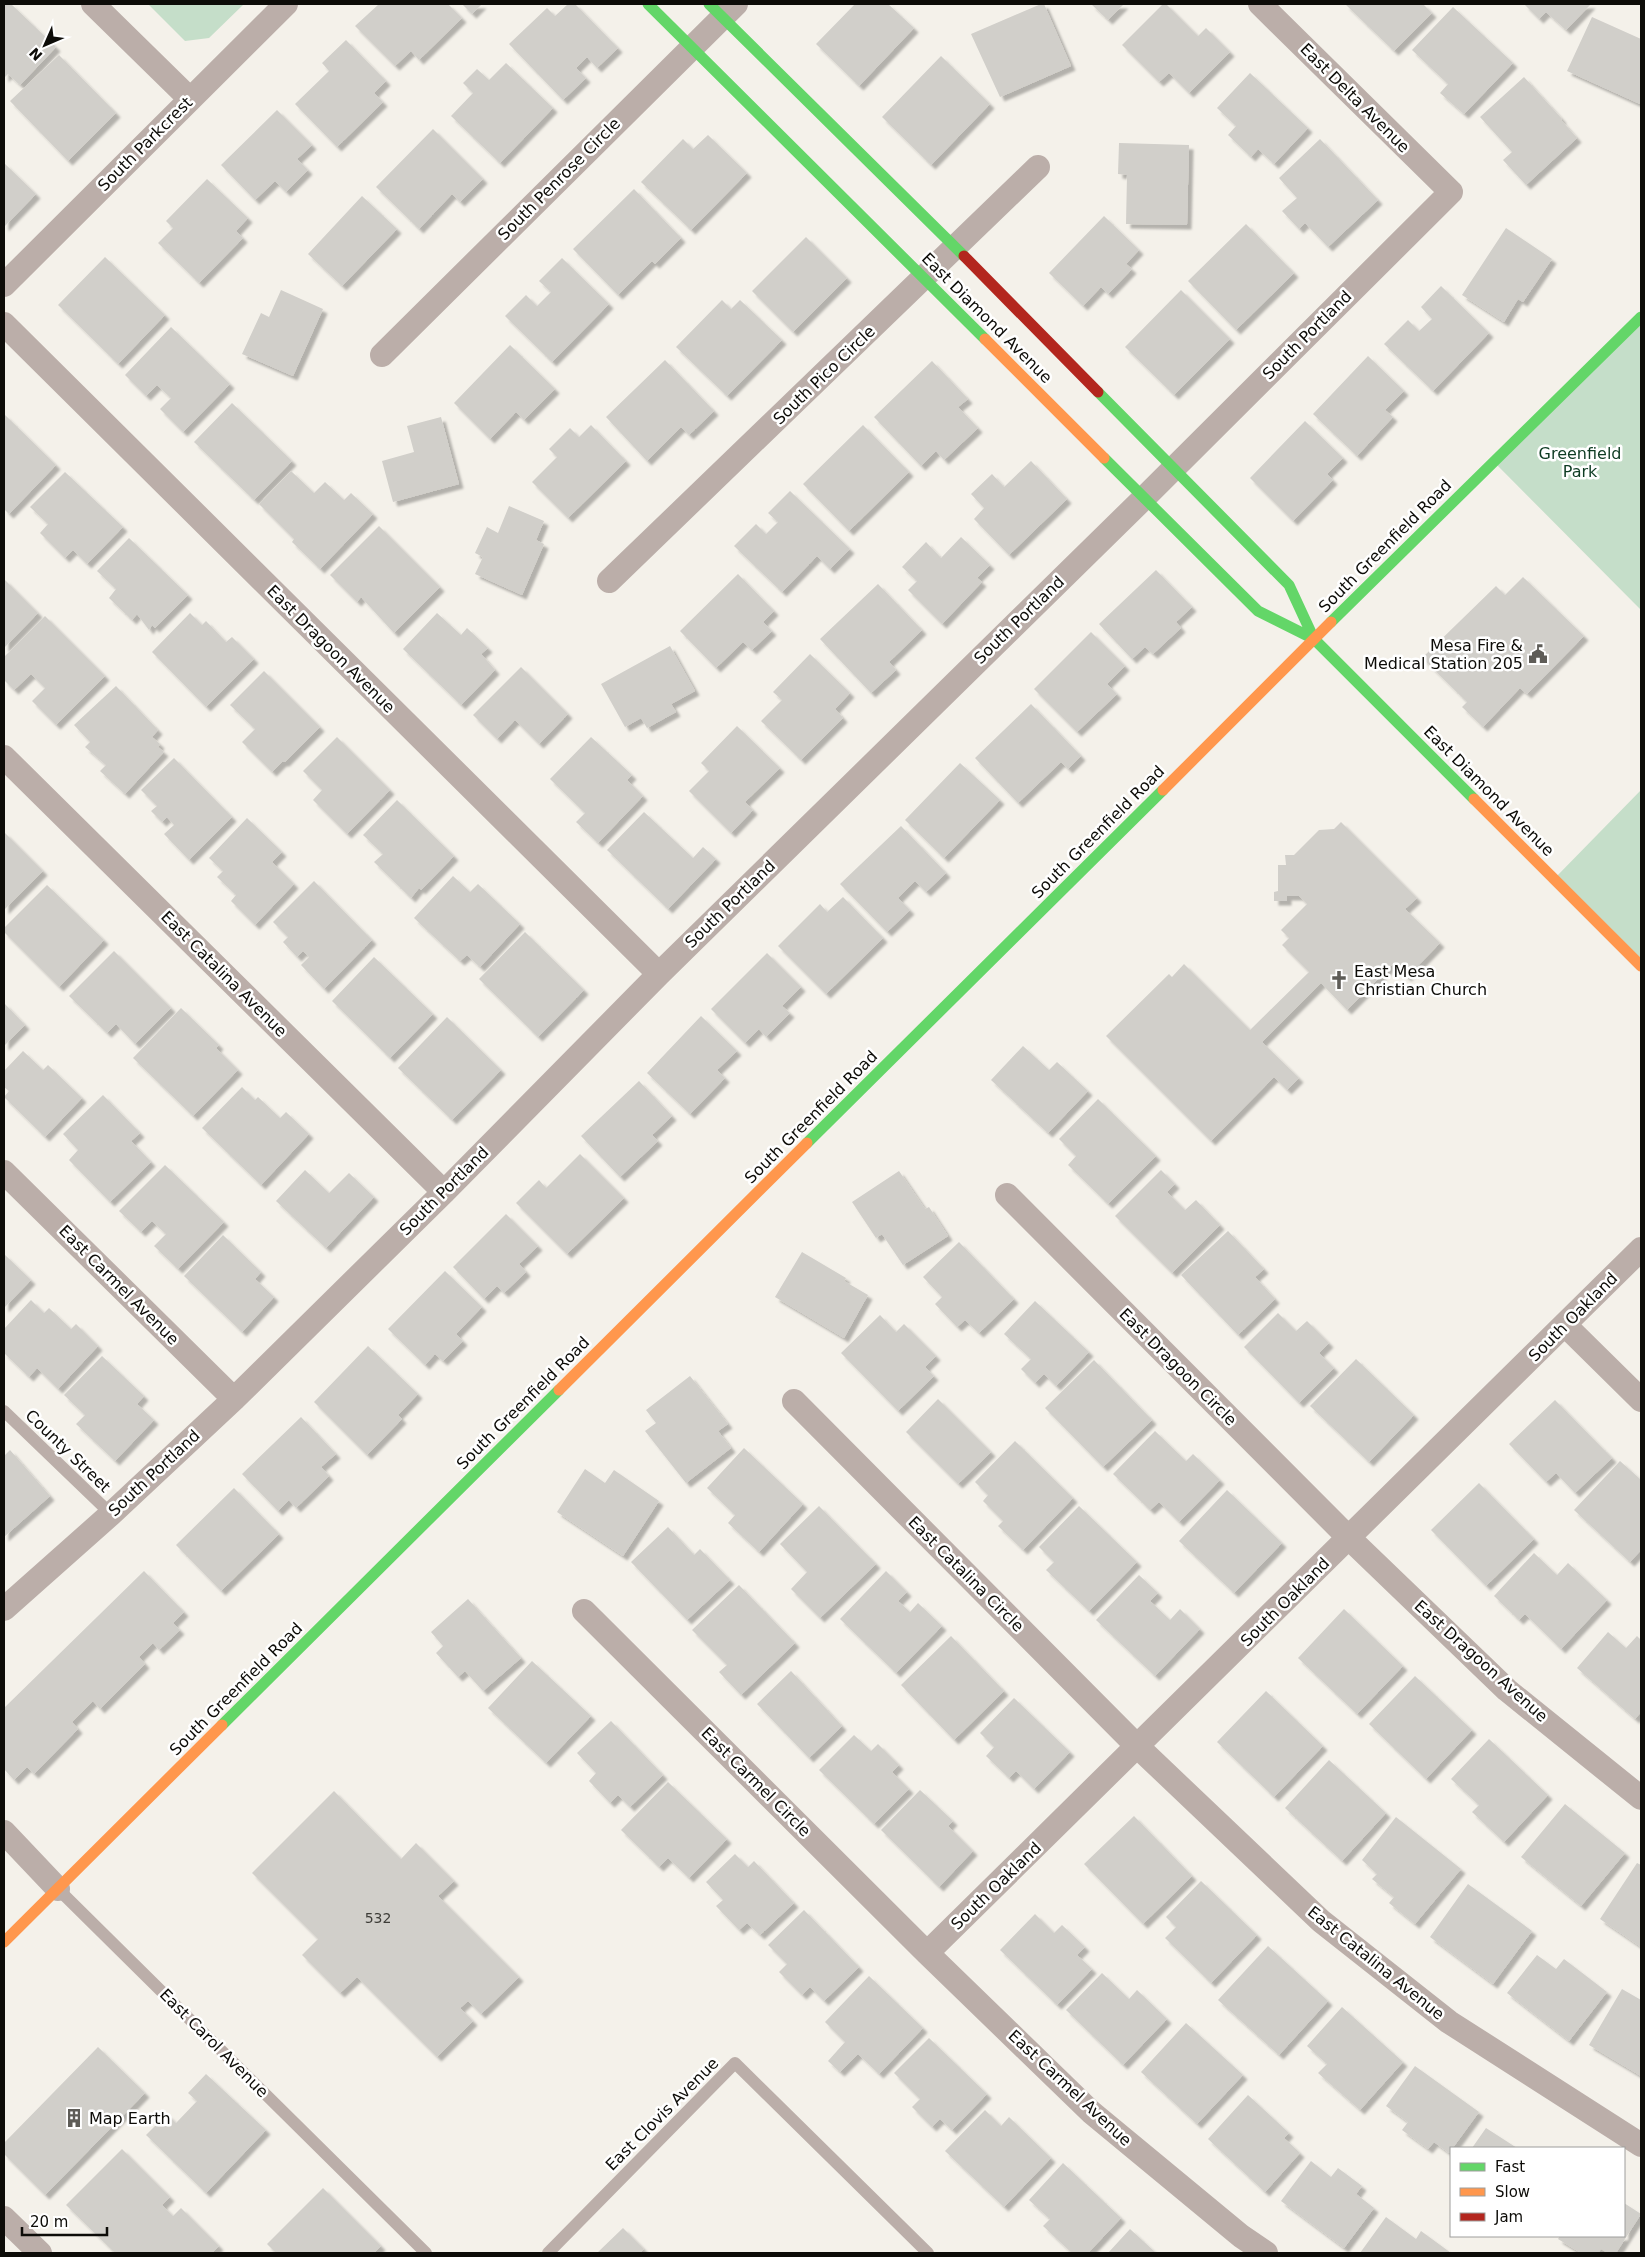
<svg xmlns="http://www.w3.org/2000/svg" width="1645" height="2257" viewBox="0 0 1645 2257" font-family="'DejaVu Sans',sans-serif">
<style>
.green{fill:#c5dec9}
.building{fill:#d1cfca;filter:url(#shadow)}
.lines{fill:none;stroke-linecap:round;stroke-linejoin:round}
.lane{stroke:#bbaea9;stroke-width:12}
.street{stroke:#bbaea9;stroke-width:24}
.fast{stroke:#63d668;stroke-width:11}
.slow{stroke:#ff974d;stroke-width:11}
.jam{stroke:#b3261e;stroke-width:11}
.labels{text-anchor:middle;dominant-baseline:central;stroke-width:5;stroke-linejoin:round;paint-order:stroke}
.number-label{font-size:14px;fill:#3e3d38}
.street-label{font-size:16px;fill:#0d0c08;stroke:#fff}
.park-label{font-size:16px;fill:#0e3c23;stroke:#fff}
.poi-label{font-size:16px;fill:#0d0c08;stroke:#fff;text-anchor:start}
</style>
<defs>
<filter id="shadow"><feDropShadow dx="4.5" dy="4.5" stdDeviation="1" flood-color="#0004"/></filter>
</defs>
<rect width="100%" height="100%" fill="#f4f1ea"/>
<!-- green -->
<path class="green" d="M148,4H244L209,38L185,41Z
M1641,317V610L1494,462Z
M1641,790V966L1554,879Z"/>
<!-- building -->
<path class="building" d="M4,4H11L56,47L20,85L8,74L4,78Z
M379,4H448L462,18L419,60L411,51L395,66L355,26Z
M462,4H482L472,14Z
M568,4H575L618,48L597,68L587,57L576,68L586,78L563,100L509,44L547,8L555,16Z
M855,4H888L914,28L859,86L816,44Z
M1041,4H1044L1071,66L1000,97L971,34Z
M1091,4H1124L1108,20Z
M1163,4H1166L1198,36L1206,28L1230,52L1189,93L1169,73L1159,82L1122,45Z
M1345,4H1423L1432,13L1394,51Z
M1524,4H1591L1566,30L1546,12L1539,19Z
M1453,7L1513,63L1464,114L1440,93L1448,84L1412,50Z
M1592,17L1641,39L1640,104L1567,71Z
M346,40L386,81L374,93L383,102L337,147L295,104L329,71L322,63Z
M59,55L116,113L68,161L10,101Z
M941,56L990,104L931,165L882,117Z
M506,63L553,108L500,163L451,116L473,93L463,83L477,69L489,80Z
M1250,73L1308,128L1274,164L1258,149L1251,157L1228,135L1236,126L1217,108Z
M1524,77L1562,119L1561,120L1577,138L1526,185L1503,160L1512,152L1480,117Z
M277,110L312,145L297,159L308,170L286,192L275,181L255,200L221,165Z
M433,129L483,179L460,202L452,194L419,229L376,187Z
M708,135L747,173L691,230L641,182L683,139L693,149Z
M1320,139L1378,200L1328,247L1305,223L1299,229L1282,211L1297,198L1279,178Z
M1119,143L1189,145L1187,225L1126,224L1127,175L1118,174Z
M4,163L36,194L4,227Z
M207,179L248,218L236,231L243,238L199,283L158,243L173,228L166,221Z
M634,189L681,238L655,264L652,261L618,295L573,249Z
M362,196L397,229L342,286L308,254Z
M1104,216L1139,250L1126,264L1132,269L1108,294L1101,287L1083,306L1049,273Z
M1246,224L1294,273L1236,330L1188,281Z
M1506,228L1552,259L1523,302L1518,299L1504,322L1462,295Z
M806,237L847,278L793,332L752,291Z
M105,257L165,315L118,364L58,305Z
M562,258L609,304L552,362L505,316L526,295L537,306L551,292L539,281Z
M1441,286L1489,333L1433,391L1384,344L1408,320L1419,331L1432,319L1421,307Z
M281,290L323,309L293,376L242,354L261,313L269,317Z
M1181,290L1230,339L1174,395L1125,347Z
M722,300L731,309L740,300L782,340L727,396L676,347Z
M171,327L230,384L183,432L160,409L171,398L157,385L146,396L125,375Z
M510,345L555,389L524,420L516,412L490,439L454,403Z
M1368,356L1404,391L1385,410L1393,417L1357,456L1313,414Z
M665,360L714,411L689,435L681,427L647,461L606,417Z
M932,361L968,399L958,407L978,428L944,460L936,451L921,466L874,417Z
M232,403L292,461L254,500L194,442Z
M4,414L56,465L9,514L4,509Z
M441,417L459,484L393,502L382,461L414,452L407,426Z
M1305,421L1343,458L1327,474L1333,480L1293,521L1250,478Z
M591,425L626,461L568,518L532,482L557,457L549,449L570,428L579,437Z
M863,425L909,472L849,531L803,484Z
M1031,461L1067,499L1009,555L974,519L984,508L971,494L992,474L1004,487Z
M291,471L314,493L325,482L344,500L351,493L373,514L320,569L292,542L294,539L259,504Z
M65,472L123,527L87,564L73,550L65,558L40,533L48,524L30,507Z
M790,491L850,549L830,569L817,556L782,592L734,546L756,524L766,534L778,522L768,513Z
M509,506L544,521L536,540L544,544L522,595L475,574L483,557L475,553L487,527L498,533Z
M379,526L440,587L394,633L361,597L357,602L330,575Z
M961,537L990,565L977,578L982,582L942,624L908,590L917,581L902,567L926,542L941,558Z
M129,538L188,595L155,628L152,625L149,630L137,614L132,620L109,598L116,589L97,571Z
M1156,570L1192,607L1176,622L1181,628L1153,654L1145,647L1132,659L1099,624Z
M738,574L774,611L763,622L772,631L752,650L743,642L716,668L680,631Z
M1523,577L1584,636L1527,694L1520,688L1483,727L1462,707L1467,702L1422,658L1496,586L1505,595Z
M4,579L38,613L4,648Z
M878,584L922,630L889,662L896,670L871,693L820,639Z
M190,613L202,625L206,621L226,642L232,637L254,659L206,707L152,652Z
M437,613L461,635L467,628L488,648L481,654L495,670L461,705L403,649Z
M45,616L105,676L56,725L32,701L45,688L31,674L14,690L4,680V657Z
M1091,632L1125,666L1107,684L1117,694L1077,732L1034,689Z
M670,646L695,691L671,704L676,712L647,728L641,718L625,727L601,684Z
M810,654L850,693L835,709L843,718L801,760L761,721L782,700L773,692Z
M521,667L568,714L539,744L515,720L497,739L473,715Z
M264,671L320,727L285,762H282L272,772L242,742L255,729L230,705Z
M116,686L158,730L152,737L160,744L158,747L164,752L125,794L100,771L106,765L85,747L90,742L74,725Z
M1031,704L1081,756L1068,769L1061,762L1018,803L975,758Z
M737,726L780,768L745,802L753,810L731,833L689,791L709,771L701,763Z
M337,737L390,790L347,834L313,800L322,790L303,771Z
M591,737L632,775L627,780L643,796L598,843L576,822L585,813L550,779Z
M174,758L232,817L189,860L164,834L174,825L167,817L162,822L151,811L157,806L141,790Z
M960,763L1000,800L944,858L905,820Z
M397,800L454,856L421,890L419,888L411,898L374,862L383,854L363,835Z
M644,812L693,858L703,847L716,859L668,909L607,850Z
M247,818L282,852L272,862L294,884L255,925L231,901L236,895L217,877L223,871L209,858Z
M1341,822L1417,898L1405,909L1440,943L1407,977L1393,964L1347,1010L1321,983L1262,1042L1299,1078L1287,1090L1274,1077L1211,1141L1106,1036L1169,974L1172,977L1184,964L1250,1030L1309,972L1282,945L1289,938L1281,930L1307,904L1299,896H1287V901H1274V892L1278,891V865H1286L1285,855H1294L1319,830L1334,829Z
M901,826L946,873L926,892L915,881L898,898L910,910L887,932L840,884Z
M4,832L43,871L4,910Z
M453,876L470,892L478,884L520,924L480,967L467,955L460,961L414,918Z
M314,881L372,940L324,989L301,965L309,957L303,951L297,957L283,942L288,937L273,922Z
M47,885L104,940L59,987L4,932V928Z
M843,897L883,938L826,994L778,946L820,904L827,912Z
M525,932L584,990L538,1037L479,979Z
M114,951L171,1008L135,1044L116,1024L107,1033L69,996Z
M767,953L801,987L782,1006L790,1013L766,1037L759,1029L745,1043L711,1009Z
M374,957L433,1014L390,1058L332,1001Z
M4,1003L25,1025L4,1046Z
M181,1008L219,1045L216,1048L238,1070L193,1116L133,1058Z
M701,1016L737,1051L717,1070L725,1078L690,1114L647,1073Z
M447,1017L501,1070L452,1120L398,1068Z
M1023,1046L1049,1070L1057,1062L1088,1091L1048,1133L991,1080Z
M23,1051L43,1070L48,1065L82,1098L45,1137L4,1097L9,1091L4,1087V1071Z
M639,1081L672,1116L652,1135L658,1141L620,1177L581,1136Z
M242,1087L255,1100L258,1097L280,1118L286,1112L309,1134L261,1185L202,1128Z
M103,1095L140,1133L131,1141L151,1162L110,1202L69,1160L78,1150L63,1134Z
M1098,1099L1156,1156L1108,1204L1068,1165L1076,1156L1059,1139Z
M580,1154L624,1198L567,1254L516,1203L539,1180L546,1188Z
M165,1165L224,1222L178,1269L154,1246L166,1234L152,1221L141,1232L119,1211Z
M305,1170L329,1193L349,1173L374,1197L326,1248L276,1201Z
M1161,1170L1175,1184L1167,1192L1185,1210L1196,1200L1220,1225L1172,1273L1115,1216Z
M899,1171L925,1209L929,1207L948,1236L903,1265L882,1234L876,1238L852,1202Z
M506,1214L538,1246L519,1264L526,1272L504,1293L497,1286L484,1299L453,1267Z
M1228,1231L1264,1269L1255,1277L1275,1299L1238,1335L1181,1275Z
M223,1235L261,1272L255,1279L274,1297L242,1332L184,1276Z
M959,1242L1014,1299L979,1333L965,1320L957,1327L935,1304L942,1297L923,1277Z
M802,1252L846,1278L844,1281L868,1295L844,1338L775,1297Z
M4,1254L31,1280L4,1308Z
M445,1271L482,1307L456,1334L463,1341L443,1361L435,1354L425,1365L388,1329Z
M31,1300L44,1313L49,1308L71,1329L76,1324L98,1346L58,1389L37,1368L29,1377L4,1353V1329Z
M1035,1301L1089,1352L1056,1386L1044,1374L1035,1383L1021,1369L1031,1359L1004,1334Z
M1278,1313L1296,1331L1307,1321L1329,1343L1319,1353L1334,1368L1299,1403L1244,1347Z
M880,1315L896,1332L904,1324L936,1356L925,1367L934,1376L898,1411L841,1353Z
M368,1346L418,1394L398,1415L402,1419L367,1455L314,1402Z
M102,1356L144,1396L137,1404L154,1420L115,1461L76,1424L85,1415L64,1395Z
M1356,1359L1414,1415L1369,1462L1310,1406Z
M1094,1360L1152,1420L1103,1467L1045,1408Z
M690,1376L728,1424L718,1431L731,1448L686,1483L645,1431L656,1423L646,1410Z
M938,1399L991,1452L958,1484L906,1432Z
M1555,1400L1612,1458L1575,1493L1556,1473L1546,1482L1509,1444Z
M301,1417L336,1454L321,1467L329,1476L296,1508L289,1500L278,1511L242,1474Z
M1155,1431L1186,1461L1193,1454L1220,1480L1179,1522L1159,1502L1150,1510L1113,1474Z
M1015,1441L1073,1498L1023,1550L998,1526L1003,1521L983,1501L988,1495L975,1482Z
M744,1448L803,1504L759,1552L728,1523L735,1515L707,1488Z
M10,1450L50,1496L4,1537V1456Z
M1620,1461L1641,1480V1550L1630,1562L1574,1510Z
M585,1469L605,1483L614,1470L659,1501L623,1556L557,1512Z
M1479,1483L1534,1539L1486,1586L1431,1530Z
M234,1488L279,1534L221,1591L176,1545Z
M1227,1490L1282,1543L1234,1593L1179,1541Z
M819,1506L876,1564L820,1618L791,1589L807,1572L780,1544Z
M1079,1506L1137,1562L1089,1611L1046,1570L1054,1562L1039,1547Z
M668,1527L694,1555L700,1549L730,1580L687,1620L631,1562Z
M1534,1553L1557,1575L1568,1563L1607,1600L1561,1649L1525,1614L1519,1620L1494,1596Z
M144,1571L184,1612L173,1623L180,1630L159,1650L153,1643L139,1657L145,1664L100,1709L93,1701L72,1722L78,1729L34,1774L27,1767L14,1780L4,1769V1708Z
M886,1571L907,1592L898,1601L910,1612L918,1603L942,1626L896,1673L840,1619Z
M1139,1575L1158,1593L1150,1601L1170,1620L1180,1609L1200,1629L1155,1676L1096,1620Z
M739,1585L795,1643L741,1695L719,1672L727,1665L692,1630Z
M468,1599L521,1658L483,1691L465,1671L458,1677L436,1653L443,1646L431,1632Z
M1344,1609L1403,1666L1357,1714L1298,1658Z
M1608,1632L1626,1648L1637,1636L1641,1640V1712L1635,1719L1577,1668Z
M951,1636L1004,1691L954,1740L901,1685Z
M532,1661L591,1716L546,1763L488,1708Z
M791,1671L842,1726L809,1758L757,1704Z
M1415,1676L1472,1730L1426,1779L1369,1724Z
M1266,1691L1323,1746L1274,1797L1217,1742Z
M1014,1698L1070,1752L1034,1789L1016,1771L1009,1778L986,1756L994,1747L980,1733Z
M611,1721L663,1775L630,1807L618,1795L610,1803L589,1781L596,1773L577,1753Z
M854,1735L871,1751L878,1744L899,1765L892,1772L909,1789L874,1824L819,1770Z
M1489,1739L1548,1795L1504,1842L1472,1812L1479,1805L1451,1779Z
M1329,1760L1386,1813L1342,1861L1285,1808Z
M668,1782L727,1839L689,1878L668,1858L659,1867L621,1830Z
M920,1790L953,1821L948,1826L973,1851L939,1887L881,1830Z
M334,1791L401,1859L416,1843L454,1881L438,1896L519,1977L481,2014L468,2001L460,2008L473,2021L437,2057L357,1977L340,1993L302,1955L318,1939L252,1873Z
M1565,1804L1625,1853L1581,1906L1521,1857Z
M1134,1816L1192,1876L1143,1924L1084,1864Z
M1396,1817L1461,1869L1415,1924L1389,1903L1394,1897L1372,1879L1377,1874L1362,1860Z
M735,1854L748,1867L754,1861L794,1903L760,1935L747,1923L739,1930L716,1906L723,1900L706,1882Z
M1637,1863L1641,1865V1947L1600,1919Z
M1201,1881L1257,1935L1211,1983L1165,1938L1176,1927L1166,1917Z
M1468,1884L1532,1931L1493,1984L1430,1937Z
M804,1910L859,1967L824,2001L810,1987L802,1995L779,1972L787,1964L768,1945Z
M1035,1914L1054,1933L1062,1925L1085,1947L1077,1955L1092,1969L1057,2005L1000,1950Z
M1268,1946L1328,2001L1279,2055L1218,2000Z
M1537,1955L1556,1969L1564,1959L1607,1992L1569,2041L1507,1993Z
M1102,1973L1129,1999L1137,1990L1167,2019L1123,2065L1066,2010Z
M869,1976L923,2028L879,2074L858,2054L840,2072L828,2061L845,2042L825,2022Z
M1622,1989L1641,2000V2076L1589,2045Z
M1342,2007L1403,2062L1360,2110L1318,2073L1327,2064L1307,2046Z
M1186,2023L1243,2075L1197,2124L1141,2072Z
M929,2038L987,2094L952,2130L940,2119L932,2127L912,2107L920,2099L894,2073Z
M98,2047L145,2093L45,2195L4,2154V2143Z
M1415,2066L1479,2112L1449,2153L1434,2142L1428,2149L1402,2130L1408,2122L1386,2106Z
M206,2074L266,2130L206,2193L146,2135L167,2114L176,2123L197,2101L188,2093Z
M1248,2095L1289,2133L1284,2138L1300,2153L1265,2192L1208,2139Z
M985,2110L1001,2126L1009,2117L1051,2158L1004,2207L945,2151Z
M1486,2128L1517,2148H1472Z
M122,2149L170,2197L162,2205L173,2216L181,2208L219,2246L212,2253H115L66,2205Z
M1311,2161L1331,2177L1338,2168L1362,2186L1356,2194L1374,2208L1344,2248L1281,2201Z
M1063,2163L1121,2218L1088,2253H1072L1043,2226L1050,2219L1029,2200Z
M323,2188L381,2246L374,2253H276L267,2244Z
M1624,2203L1641,2214L1616,2253H1608L1601,2249L1598,2253H1581L1558,2239L1560,2236H1624Z
M1386,2217L1416,2239L1421,2231L1451,2253H1360Z
M623,2228L644,2249L640,2253H597Z
M1130,2229L1156,2253H1108Z"/>
<g class="lines">
<!-- lane -->
<path class="lane" d="M4,1411L111,1514
M58,1889L426,2253
M548,2253L735,2063L928,2253"/>
<!-- street -->
<path class="street" d="M93,4L190,99
M4,285L286,4
M4,324L659,974
M382,355L736,4
M609,581L1038,167
M4,757L444,1192
M4,1172L234,1399
M1007,1195L1349,1538L1507,1690L1641,1798
M1565,1325L1641,1400
M794,1401L1138,1747L1321,1921L1449,2022L1641,2145
M4,1609L111,1514L234,1399L444,1192L659,974L1144,498L1451,192L1260,4
M584,1611L927,1953L1091,2112L1241,2236L1266,2253
M4,1832L58,1889
M927,1953L1641,1249
M4,2218L40,2253"/>
<!-- fast -->
<path class="fast" d="M648,4L985,339
M709,4L964,256
M1098,392L1289,585L1314,639
M1104,458L1258,611L1314,639L1474,799
M1331,622L1641,317
M807,1143L1163,790
M222,1725L559,1390"/>
<!-- slow -->
<path class="slow" d="M985,339L1104,458
M1163,790L1331,622
M1474,799L1641,966
M559,1390L807,1143
M4,1942L222,1725"/>
<!-- jam -->
<path class="jam" d="M964,256L1098,392"/>
</g>
<!-- icons -->
<defs>
<g id="civic-bare" transform="scale(1.5)"><path d="M-.6-6.5H3V-4.5H.6V-3L4-1V1h2V6H-6V1h2V-1L-.6-3ZM-1.2 2.5V6h2.4V2.5Z" fill="#5e5c57" stroke="#fff" stroke-width="2.5" paint-order="stroke"/></g>
<g id="church-bare" transform="scale(1.5)"><path d="M-1.2-6h2.4v3.5h3.3v2.4h-3.3V6h-2.4V-.1h-3.3v-2.4h3.3Z" fill="#5e5c57" stroke="#fff" stroke-width="2.5" paint-order="stroke"/></g>
<g id="building-bare" transform="scale(1.5)"><path d="M-4-6H4V6H1V3H-1V6H-4ZM-2.5-4.3h1.7v1.8h-1.7ZM.8-4.3h1.7v1.8H.8ZM-2.5-1h1.7V.8h-1.7ZM.8-1h1.7V.8H.8Z" fill="#5e5c57" stroke="#fff" stroke-width="2.5" paint-order="stroke"/></g>
</defs>
<g fill-rule="evenodd">
<use href="#civic-bare" x="1538" y="654"/>
<use href="#church-bare" x="1339" y="980"/>
<use href="#building-bare" x="74" y="2118"/>
</g>
<g class="labels">
<!-- number labels -->
<g class="number-label">
<text x="378" y="1918">532</text>
</g>
<!-- street labels -->
<g class="street-label">
<text transform="translate(1355 98) rotate(45)">East Delta Avenue</text>
<text transform="translate(145 144) rotate(-45)">South Parkcrest</text>
<text transform="translate(559 179) rotate(-45)">South Penrose Circle</text>
<text transform="translate(987 318) rotate(45)">East Diamond Avenue</text>
<text transform="translate(1307 335) rotate(-45)">South Portland</text>
<text transform="translate(824 375) rotate(-44)">South Pico Circle</text>
<text transform="translate(1385 546) rotate(-45)">South Greenfield Road</text>
<text transform="translate(1019 620) rotate(-44)">South Portland</text>
<text transform="translate(331 649) rotate(45)">East Dragoon Avenue</text>
<text transform="translate(1489 791) rotate(45)">East Diamond Avenue</text>
<text transform="translate(1098 832) rotate(-45)">South Greenfield Road</text>
<text transform="translate(730 904) rotate(-44)">South Portland</text>
<text transform="translate(224 974) rotate(45)">East Catalina Avenue</text>
<text transform="translate(811 1117) rotate(-45)">South Greenfield Road</text>
<text transform="translate(444 1191) rotate(-45)">South Portland</text>
<text transform="translate(119 1285) rotate(45)">East Carmel Avenue</text>
<text transform="translate(1573 1317) rotate(-45)">South Oakland</text>
<text transform="translate(1178 1367) rotate(45)">East Dragoon Circle</text>
<text transform="translate(523 1403) rotate(-45)">South Greenfield Road</text>
<text transform="translate(68 1451) rotate(44)">County Street</text>
<text transform="translate(154 1473) rotate(-43)">South Portland</text>
<text transform="translate(966 1574) rotate(45)">East Catalina Circle</text>
<text transform="translate(1285 1602) rotate(-45)">South Oakland</text>
<text transform="translate(1481 1661) rotate(42)">East Dragoon Avenue</text>
<text transform="translate(236 1689) rotate(-45)">South Greenfield Road</text>
<text transform="translate(756 1782) rotate(45)">East Carmel Circle</text>
<text transform="translate(996 1886) rotate(-44)">South Oakland</text>
<text transform="translate(1376 1963) rotate(39)">East Catalina Avenue</text>
<text transform="translate(214 2043) rotate(45)">East Carol Avenue</text>
<text transform="translate(1070 2088) rotate(43)">East Carmel Avenue</text>
<text transform="translate(662 2114) rotate(-45)">East Clovis Avenue</text>
</g>
<!-- park labels -->
<g class="park-label">
<text x="1580" y="453">Greenfield<tspan x="1580" dy="18">Park</tspan></text>
</g>
<!-- poi labels -->
<g class="poi-label">
<text x="1523" y="645" text-anchor="end">Mesa Fire &amp;<tspan x="1523" dy="18">Medical Station 205</tspan></text>
<text x="1354" y="971">East Mesa<tspan x="1354" dy="18">Christian Church</tspan></text>
<text x="89" y="2118">Map Earth</text>
</g>
</g>
<!-- border -->
<rect width="1645" height="2257" fill="none" stroke="#0d0c08" stroke-width="10"/>
<!-- legend -->
<rect x="1450" y="2147" width="175" height="90" fill="#ffffff" stroke="#9e9e9c"/>
<rect x="1460" y="2163" width="25" height="8" fill="#63d668" stroke="#9e9e9c"/>
<text x="1495" y="2172" font-size="15" fill="#0d0c08">Fast</text>
<rect x="1460" y="2188" width="25" height="8" fill="#ff974d" stroke="#9e9e9c"/>
<text x="1495" y="2197" font-size="15" fill="#0d0c08">Slow</text>
<rect x="1460" y="2213" width="25" height="8" fill="#b3261e" stroke="#9e9e9c"/>
<text x="1495" y="2222" font-size="15" fill="#0d0c08">Jam</text>
<!-- north arrow -->
<g transform="translate(45 45) rotate(225)" stroke="#ffffff" stroke-width="4" paint-order="stroke">
<path d="M0-4L9 19L0 12L-9 19Z" fill="#0d0c08"/>
<text y="-8" font-size="14" font-weight="bold" text-anchor="middle" fill="#0d0c08">N</text>
</g>
<!-- scale -->
<path d="M22 2227v8h85v-8" fill="none" stroke="#0d0c08" stroke-width="2.5"/>
<text x="30" y="2227" font-size="15" fill="#0d0c08" stroke="#ffffff" stroke-width="4" paint-order="stroke">20 m</text>
</svg>
